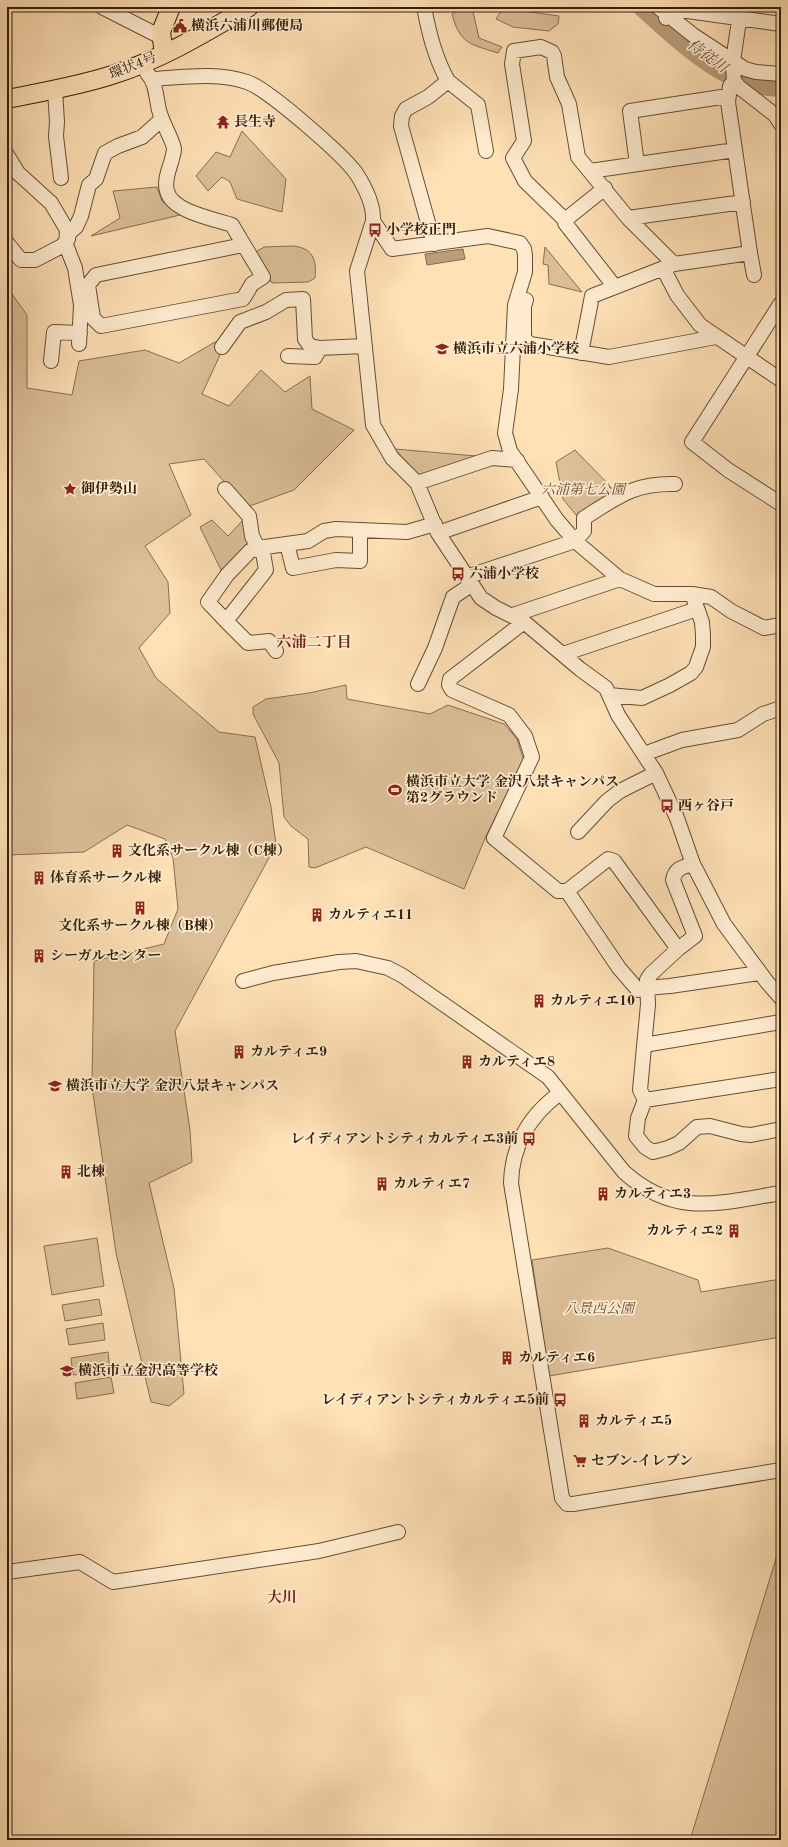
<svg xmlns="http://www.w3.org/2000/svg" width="788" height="1847" viewBox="0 0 788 1847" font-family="'Old Standard TT','Noto Serif JP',serif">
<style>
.green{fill:#dcc099;stroke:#886e51}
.water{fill:#ba9e7b;stroke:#846a4d}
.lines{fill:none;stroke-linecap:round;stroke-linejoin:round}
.river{stroke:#ba9e7b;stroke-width:19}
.minor-casing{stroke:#664e34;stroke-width:16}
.major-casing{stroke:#331d09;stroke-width:20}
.minor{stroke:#ffecd0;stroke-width:14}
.major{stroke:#ffe1b6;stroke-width:18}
.labels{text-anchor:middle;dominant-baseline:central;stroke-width:3.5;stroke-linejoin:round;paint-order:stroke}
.poi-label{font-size:14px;font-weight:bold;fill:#331d09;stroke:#ffecd0;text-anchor:start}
.street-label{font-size:14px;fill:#331d09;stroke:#ffecd0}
.park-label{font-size:14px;font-style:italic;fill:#664e34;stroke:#ffecd0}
.water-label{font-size:15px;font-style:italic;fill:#624a31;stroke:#ffecd0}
.neighbourhood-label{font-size:15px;font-weight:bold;fill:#7a1f14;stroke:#ffecd0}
</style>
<rect width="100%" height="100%" fill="#ffe1b6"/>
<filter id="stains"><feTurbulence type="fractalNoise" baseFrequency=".005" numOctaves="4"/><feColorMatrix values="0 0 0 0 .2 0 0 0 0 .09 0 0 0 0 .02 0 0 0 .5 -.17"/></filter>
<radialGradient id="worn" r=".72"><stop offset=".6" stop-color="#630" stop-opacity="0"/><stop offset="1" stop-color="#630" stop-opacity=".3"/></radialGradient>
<!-- green -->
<path class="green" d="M466,7H472L479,38L502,47L498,53C470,44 460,44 452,14Z
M503,8L559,16L558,24L549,31L513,27L496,19Z
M242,131L286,179L282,212L237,199L230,182L222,177L208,191L196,176L216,152L230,157Z
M157,187L162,201L180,215L91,236L120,218L113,191Z
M293,246C313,248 317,260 315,278L308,282L272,283L254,253L264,247Z
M545,247L582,292L549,284L548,265L543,264Z
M7,287L27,315V388L72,395L79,361L145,350L179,363L215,342L220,355L202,394L229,406L261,370L285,392L310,376L312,409L354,430L294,490L247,507L204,459L169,464L191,515L145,546L168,582L170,613L139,648L156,678L219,732L255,737L271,807L276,845L175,1031L190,1130L192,1162L149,1183L174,1288L184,1394L169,1406L151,1402L116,1253L92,1087L94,961L164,944L178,909L173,858L165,839L127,825L84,852L8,855L9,791L7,786Z
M395,449L476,456L420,479Z
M575,450L618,494L581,521L563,499L556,462Z
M245,518L250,544L222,572L200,527L212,520L228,536Z
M346,685L347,699L430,714L448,705L504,724L517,739L524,761L486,836L464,889L366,847L315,868L309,867L308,839L291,826L284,817L279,763L253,714V707L266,699L309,693Z
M97,1238L104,1286L52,1295L44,1246Z
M608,1248L698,1280L701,1292L781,1279V1337L549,1376L532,1260Z
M99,1299L102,1315L65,1321L62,1305Z
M103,1323L105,1340L69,1345L66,1329Z
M108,1352L110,1369L73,1375L71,1358Z
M111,1377L114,1393L77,1399L75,1383Z
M781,1542V1840H690Z"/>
<!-- water -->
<path class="water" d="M463,249L465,259L427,265L425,254Z"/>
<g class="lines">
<!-- river -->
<path class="river" d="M642,7C679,41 728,89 781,87"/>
<!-- minor casing -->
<g class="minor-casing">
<path id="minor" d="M102,7L161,37
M424,7C429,33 435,58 448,81L428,97L406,109L402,116L401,126L434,244
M658,7L693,35L745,69L756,72L781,74
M741,7L733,61L734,81L739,87L775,115L781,124
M666,18L673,9L781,24
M147,73C156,82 156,97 159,110C161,120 174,143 174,149C173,163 163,177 167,191C172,212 215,219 232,225L263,277L252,284L243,299L101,326L93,318L88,285L96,275L243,245
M153,79C184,77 217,72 247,82C268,89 342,154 356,173C365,187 374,204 373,221L357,271L373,425L392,458L417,483L438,533L481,598L496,608L524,622L580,669L606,688L618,715L656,773L677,818L693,864L724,924L767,982L781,998
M448,81L478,105L486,151
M55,90L57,122L56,136L61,178
M7,155L18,173L51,203L67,230L66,245L75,268L81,305L79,344
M637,164L630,111L728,96
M590,171L735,150
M605,188L565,220L525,181L513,158L524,141L512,64L514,51L541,47L552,52L554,56L557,77L569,104L578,157L628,218L674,264
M628,218L743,202
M565,220V223L615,287
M373,221L392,249L488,236L520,243L524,249L525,255V272L515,305L511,389L505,433L510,451L557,520L575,541L620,579L654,594H692L702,622L703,635V647L696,667L691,673L670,685L642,698L609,695
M7,243L21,260H35L62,246L68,239L69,233L76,227L81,216L89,185L96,179L105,153L118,146L142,137L161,120
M750,253L754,275
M663,268L677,295L700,325L781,380
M526,300L524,306V339L530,344L609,357L716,337
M781,303L692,442L728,470L781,504
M222,347L240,322L266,312L286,300L303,299L305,339L310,346L320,348L364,346
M581,353L592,296L674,264L750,253L728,102L730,86L734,81
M288,356L315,357L320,348
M51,361L54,332L80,333
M417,483L492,458L517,460
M225,489L249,516L252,536L258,548
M438,533L542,497
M287,544L293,568L336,560L360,561V531
M262,547L266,570L226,621L208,602L227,575L250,551L258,548L308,541L324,531L336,529L407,532L435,524
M466,577L575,541L584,531V518C618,497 633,483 675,484
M692,594L711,597L731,611L764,628L781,625
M513,615L620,579
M226,621L248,643L269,641L276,651
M524,622L450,679L449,685L452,690L509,715L525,736L532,757L494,838L558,891H567L619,968L638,990L646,988L670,986L759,973
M563,654L697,609
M418,684L435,648L453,597L471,585
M644,754L682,740L738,730L763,714L781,708
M578,832L607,801L620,791L656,773
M693,864C683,867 675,868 673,880L695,936L678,949L651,974L647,980L648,1004L640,1090L645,1100L638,1118L636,1136L645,1147L653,1152L668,1148L679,1143L697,1127L710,1126L741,1134L751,1135L781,1129
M567,891L608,859L614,861L678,949
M243,981L273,973L339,962L356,961L388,968L403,976L548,1077L624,1172C675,1218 719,1203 781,1193
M644,1045L781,1022
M560,1093C530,1115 512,1145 511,1183L562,1498L567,1504H573L781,1470
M645,1100L781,1079
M7,1572L80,1562L113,1582L319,1551L398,1532"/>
</g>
<!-- major casing -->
<g class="major-casing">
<path id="major" d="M164,54L161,32L171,7
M7,99C42,92 78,86 112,75C160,60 205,33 249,7"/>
</g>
<!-- minor -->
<use href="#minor" class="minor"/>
<!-- major -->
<use href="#major" class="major"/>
</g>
<!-- icons -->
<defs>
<g id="civic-bare" transform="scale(1.08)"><path d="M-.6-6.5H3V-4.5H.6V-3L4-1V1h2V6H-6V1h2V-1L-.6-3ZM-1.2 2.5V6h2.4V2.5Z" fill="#8f2418" stroke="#ffecd0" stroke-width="2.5" paint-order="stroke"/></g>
<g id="temple-bare" transform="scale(1.08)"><path d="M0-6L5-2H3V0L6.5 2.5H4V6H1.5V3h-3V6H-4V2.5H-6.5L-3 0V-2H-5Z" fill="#8f2418" stroke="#ffecd0" stroke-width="2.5" paint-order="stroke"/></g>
<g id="bus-bare" transform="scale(1.08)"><path d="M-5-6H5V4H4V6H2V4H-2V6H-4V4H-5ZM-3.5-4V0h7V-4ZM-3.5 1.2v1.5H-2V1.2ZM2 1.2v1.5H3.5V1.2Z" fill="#8f2418" stroke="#ffecd0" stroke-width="2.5" paint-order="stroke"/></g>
<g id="school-bare" transform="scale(1.08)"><path d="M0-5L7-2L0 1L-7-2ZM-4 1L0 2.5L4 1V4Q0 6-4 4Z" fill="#8f2418" stroke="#ffecd0" stroke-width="2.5" paint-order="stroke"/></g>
<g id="sight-bare" transform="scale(1.08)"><path d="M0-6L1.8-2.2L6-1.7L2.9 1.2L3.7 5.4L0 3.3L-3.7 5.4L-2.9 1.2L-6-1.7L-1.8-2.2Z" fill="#8f2418" stroke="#ffecd0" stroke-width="2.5" paint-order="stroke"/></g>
<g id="stadium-bare" transform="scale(1.08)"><path d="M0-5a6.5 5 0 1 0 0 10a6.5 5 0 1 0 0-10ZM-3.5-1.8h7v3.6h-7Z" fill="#8f2418" stroke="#ffecd0" stroke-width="2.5" paint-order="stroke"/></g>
<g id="building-bare" transform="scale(1.08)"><path d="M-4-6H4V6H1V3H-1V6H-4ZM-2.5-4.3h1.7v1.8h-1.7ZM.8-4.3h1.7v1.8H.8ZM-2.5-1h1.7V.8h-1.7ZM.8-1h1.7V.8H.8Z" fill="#8f2418" stroke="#ffecd0" stroke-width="2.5" paint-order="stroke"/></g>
<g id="university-bare" transform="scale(1.08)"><path d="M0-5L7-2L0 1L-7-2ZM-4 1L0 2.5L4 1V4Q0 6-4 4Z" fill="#8f2418" stroke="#ffecd0" stroke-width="2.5" paint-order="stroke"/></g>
<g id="supermarket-bare" transform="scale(1.08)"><path d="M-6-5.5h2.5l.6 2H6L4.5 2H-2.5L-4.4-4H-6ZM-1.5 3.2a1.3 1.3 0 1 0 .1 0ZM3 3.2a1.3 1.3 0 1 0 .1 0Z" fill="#8f2418" stroke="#ffecd0" stroke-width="2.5" paint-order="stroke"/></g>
</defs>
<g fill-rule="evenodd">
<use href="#civic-bare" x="180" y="26"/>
<use href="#temple-bare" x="223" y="122"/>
<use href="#bus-bare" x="375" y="230"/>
<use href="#school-bare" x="442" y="349"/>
<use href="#sight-bare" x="70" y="489"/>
<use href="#bus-bare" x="458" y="574"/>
<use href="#stadium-bare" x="395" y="790"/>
<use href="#bus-bare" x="667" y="806"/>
<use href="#building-bare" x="117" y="851"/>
<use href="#building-bare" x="39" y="878"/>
<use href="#building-bare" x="140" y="908"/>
<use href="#building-bare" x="317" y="915"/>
<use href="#building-bare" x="39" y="956"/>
<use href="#building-bare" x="539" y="1001"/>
<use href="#building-bare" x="239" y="1052"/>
<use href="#building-bare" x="467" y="1062"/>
<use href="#university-bare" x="55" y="1086"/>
<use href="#bus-bare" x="529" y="1139"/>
<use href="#building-bare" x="66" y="1172"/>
<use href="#building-bare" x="382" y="1184"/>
<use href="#building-bare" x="603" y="1194"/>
<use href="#building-bare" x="734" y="1231"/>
<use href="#building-bare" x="507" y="1358"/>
<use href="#school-bare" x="67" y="1371"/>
<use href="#bus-bare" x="560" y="1400"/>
<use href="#building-bare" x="584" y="1421"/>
<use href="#supermarket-bare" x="580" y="1461"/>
</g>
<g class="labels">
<!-- poi labels -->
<g class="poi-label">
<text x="191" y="26">横浜六浦川郵便局</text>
<text x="234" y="122">長生寺</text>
<text x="386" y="230">小学校正門</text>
<text x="453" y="349">横浜市立六浦小学校</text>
<text x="81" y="489">御伊勢山</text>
<text x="469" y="574">六浦小学校</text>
<text x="406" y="782">横浜市立大学 金沢八景キャンパス<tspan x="406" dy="16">第2グラウンド</tspan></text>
<text x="678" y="806">西ヶ谷戸</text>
<text x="128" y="851">文化系サークル棟（C棟）</text>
<text x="50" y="878">体育系サークル棟</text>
<text x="328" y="915">カルティエ11</text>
<text x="140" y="926" text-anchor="middle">文化系サークル棟（B棟）</text>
<text x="50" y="956">シーガルセンター</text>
<text x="550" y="1001">カルティエ10</text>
<text x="250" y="1052">カルティエ9</text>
<text x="478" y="1062">カルティエ8</text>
<text x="66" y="1086">横浜市立大学 金沢八景キャンパス</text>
<text x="518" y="1139" text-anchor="end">レイディアントシティカルティエ3前</text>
<text x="77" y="1172">北棟</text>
<text x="393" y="1184">カルティエ7</text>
<text x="614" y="1194">カルティエ3</text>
<text x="723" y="1231" text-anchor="end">カルティエ2</text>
<text x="518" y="1358">カルティエ6</text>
<text x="78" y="1371">横浜市立金沢高等学校</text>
<text x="549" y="1400" text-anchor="end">レイディアントシティカルティエ5前</text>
<text x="595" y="1421">カルティエ5</text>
<text x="591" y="1461">セブン-イレブン</text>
</g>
<!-- street labels -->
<g class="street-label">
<text transform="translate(133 66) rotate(-22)">環状4号</text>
</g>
<!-- park labels -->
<g class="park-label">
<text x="583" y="490">六浦第七公園</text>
<text x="599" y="1309">八景西公園</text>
</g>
<!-- water labels -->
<g class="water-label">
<text transform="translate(707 57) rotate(36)">侍従川</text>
</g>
<!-- neighbourhood labels -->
<g class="neighbourhood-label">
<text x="314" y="643">六浦二丁目</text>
<text x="282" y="1598">大川</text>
</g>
</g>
<!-- margin -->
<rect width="788" height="1847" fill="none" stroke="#ffe1b6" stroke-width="24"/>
<rect x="8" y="8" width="772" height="1831" fill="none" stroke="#331d09" stroke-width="2"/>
<rect x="12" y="12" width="764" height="1823" fill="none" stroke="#331d09"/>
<rect width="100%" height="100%" filter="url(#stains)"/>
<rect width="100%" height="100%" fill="url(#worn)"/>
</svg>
